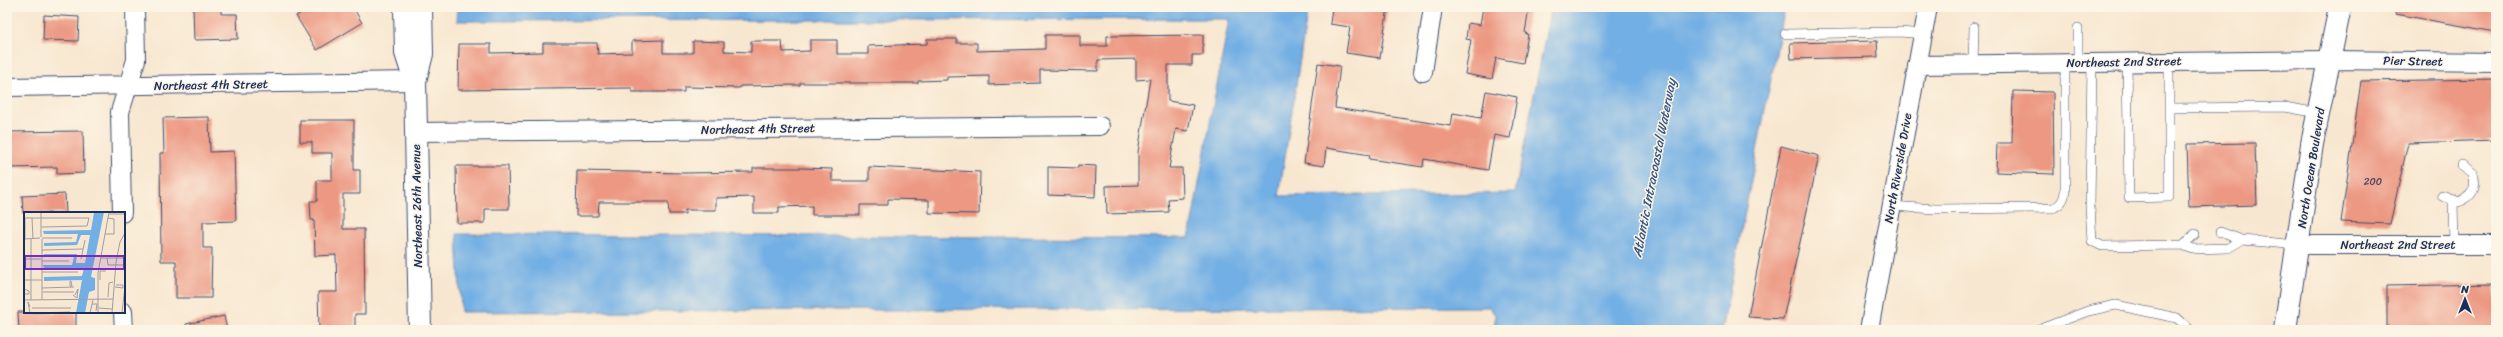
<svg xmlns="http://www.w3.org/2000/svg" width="2503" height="337" viewBox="0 0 2503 337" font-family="Sriracha,sans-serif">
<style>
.water{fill:#72afe4;stroke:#466fa1}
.building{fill:#ec9882}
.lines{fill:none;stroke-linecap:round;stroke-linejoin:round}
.service-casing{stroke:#3c4b6f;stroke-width:10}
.minor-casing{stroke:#3c4b6f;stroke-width:20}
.tertiary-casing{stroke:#3c4b6f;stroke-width:24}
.secondary-casing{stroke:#3c4b6f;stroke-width:24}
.service{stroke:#fff;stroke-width:9}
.minor{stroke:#fff;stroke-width:18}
.tertiary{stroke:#fff;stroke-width:22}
.secondary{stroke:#fff;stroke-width:22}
.labels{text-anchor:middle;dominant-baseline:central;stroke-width:3;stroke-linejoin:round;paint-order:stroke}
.number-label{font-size:10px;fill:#4f4967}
.street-label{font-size:12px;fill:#1b2f5e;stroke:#fcf5e5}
.water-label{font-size:13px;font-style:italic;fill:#355586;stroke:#fcf5e5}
.inset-road{fill:none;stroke:#a09da2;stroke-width:1}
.view{fill:#7b2cbf;fill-opacity:0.15;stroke:#7b2cbf;stroke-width:2}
.inset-edge{fill:none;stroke:#1b2f5e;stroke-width:2}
</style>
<rect width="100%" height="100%" fill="#fcf5e5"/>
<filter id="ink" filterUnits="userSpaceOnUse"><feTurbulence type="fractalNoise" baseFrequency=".025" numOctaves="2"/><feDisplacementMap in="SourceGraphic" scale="8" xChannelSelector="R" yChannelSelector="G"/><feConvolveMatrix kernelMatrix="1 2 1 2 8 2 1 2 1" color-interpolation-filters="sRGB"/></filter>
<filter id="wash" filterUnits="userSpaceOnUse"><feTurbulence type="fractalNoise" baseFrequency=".012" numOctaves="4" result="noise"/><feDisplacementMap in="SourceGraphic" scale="16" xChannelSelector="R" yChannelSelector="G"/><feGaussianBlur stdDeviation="0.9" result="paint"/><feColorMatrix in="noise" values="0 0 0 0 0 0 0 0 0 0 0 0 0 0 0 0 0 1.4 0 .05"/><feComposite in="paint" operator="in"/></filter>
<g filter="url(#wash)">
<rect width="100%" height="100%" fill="#f8e7d0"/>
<!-- water -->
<path class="water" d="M458,7H1308L1279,196L1515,193L1551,7H1785L1722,330H1493L1496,316L1489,307L461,312L457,234L1189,238L1229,19L457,21Z"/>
<g id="blocks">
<!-- building -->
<path class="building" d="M193,7H221V14H237L238,39L194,40Z
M311,7H353L362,23L317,50L296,16Z
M1332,7H1388L1380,58L1346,53L1350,27L1330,24Z
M1483,7H1529L1525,33L1528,34L1523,63L1496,58L1492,79L1465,74L1471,40L1466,39L1468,23L1480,25Z
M2395,7H2496V32L2395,14Z
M44,15L79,17L78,41L43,40Z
M1045,35H1080V46H1107V36L1203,35V55H1192V65H1168V101L1193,105L1188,131L1176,129L1169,168H1182L1183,198L1168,199L1169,212L1107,214L1106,186L1138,185V152L1150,79L1136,80V59L1098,60V71L1040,70V83L989,85V76L947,77V80L918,81V83H800V85L740,86V88L684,87V92H632V88L458,90L459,44H491V53L543,52V43H597L598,54L632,53V41L663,40V53H693V41L724,42V51L751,52V41H782L783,52L810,51V40H837V54H868V46L927,44V39H957V43H977V51L1045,49Z
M1877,41L1878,57L1791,59L1790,43Z
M1318,63L1340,66L1335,108L1451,126L1453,113L1481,118L1486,91L1517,97L1510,138L1494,135L1488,170L1424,159L1423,167L1369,159L1370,155L1326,148L1324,166L1304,163Z
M2496,79V140L2408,143L2390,224L2341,222L2361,81Z
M2013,91L2053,92L2054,174L1996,172L1997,143H2012Z
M209,117L210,152L234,151L236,221L203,222V248H212L211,298H176V261H161L160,153H164L163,118Z
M300,120H354V170H360V194H343V229H364L365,314H355V330L319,328L318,292H337L336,255L315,256L314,220H311L310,201H317V180H332V153H312V142H300Z
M83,131L84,173L57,174V167L7,168V132Z
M2255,143L2257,205L2189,207L2187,144Z
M1781,146L1819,156L1783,319L1748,317Z
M1078,165L1096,166L1095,197L1048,195V167L1078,168Z
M456,166H508L509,209H485V223H457Z
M869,167L980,172L979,214L929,213V200L888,199V205H860V215H812V206L779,207V213H754V197L716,198V210H685V214H669L668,202H599L598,216H576L577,171L684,173L753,172V168H801L832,169V181H869Z
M65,194L66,213H23L22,196Z
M2496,284V330H2387V286Z
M18,312H76V330H19Z
M224,316L227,330H187L186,324Z"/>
</g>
</g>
<g filter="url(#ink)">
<use href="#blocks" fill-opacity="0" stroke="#3c4b6f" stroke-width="1"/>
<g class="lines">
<!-- service casing -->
<g class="service-casing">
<path id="service" d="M2078,28V63
M1785,34L1900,32L1923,34
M2092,62L2090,206L2092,241L2102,246L2183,245L2193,249L2228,248L2242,240L2299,245
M2127,62L2129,198L2169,197V62
M1973,64L1974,27
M2170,108L2285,107L2318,113
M2442,196L2458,202C2473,197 2477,187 2473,173L2462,165
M2453,202L2454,245
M1891,206L1935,209L2053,208C2060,205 2064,201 2065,192V63
M2220,232L2242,240
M2183,245L2195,234
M2038,330L2088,311L2116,305L2177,318L2190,330"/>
</g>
<!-- minor casing -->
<g class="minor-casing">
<path id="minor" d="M1917,65L2331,60L2496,62
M1423,72L1433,7
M7,87L415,81
M415,132L1100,126
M122,213L120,112L136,60L135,7
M2299,245H2496
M123,312L124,330
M1869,330L1928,7"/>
</g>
<!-- tertiary casing -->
<g class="tertiary-casing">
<path id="tertiary" d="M405,7L406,53L415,81
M420,330L415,81L422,54L421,7"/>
</g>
<!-- secondary casing -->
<g class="secondary-casing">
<path id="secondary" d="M2285,330L2312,144L2340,7"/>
</g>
<!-- service -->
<use href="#service" class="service"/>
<!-- minor -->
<use href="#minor" class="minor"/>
<!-- tertiary -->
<use href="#tertiary" class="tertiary"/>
<!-- secondary -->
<use href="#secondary" class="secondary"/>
</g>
</g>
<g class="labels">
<!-- number labels -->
<g class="number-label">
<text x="2373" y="182">200</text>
</g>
<!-- street labels -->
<g class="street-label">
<text transform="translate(2413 61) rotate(1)">Pier Street</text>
<text transform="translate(2124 62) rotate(-1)">Northeast 2nd Street</text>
<text transform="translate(211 85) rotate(-1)">Northeast 4th Street</text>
<text transform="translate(758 129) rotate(-1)">Northeast 4th Street</text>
<text transform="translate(1898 168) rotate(-80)">North Riverside Drive</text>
<text transform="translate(2311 168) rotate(-81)">North Ocean Boulevard</text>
<text transform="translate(417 206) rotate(-91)">Northeast 26th Avenue</text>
<text x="2398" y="245">Northeast 2nd Street</text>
</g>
<!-- water labels -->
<g class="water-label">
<text transform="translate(1654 168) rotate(-79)">Atlantic Intracoastal Waterway</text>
</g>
</g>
<!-- overview -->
<g transform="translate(24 212)">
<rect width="101" height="101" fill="#f8e7d0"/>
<path d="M34,0H80L67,65L71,66V78L65,80L61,101H52L58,68L20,69V65L58,64L60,56H20L19,53H48L50,45H19L20,42H53L52,51H61L66,23H57L53,33L20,34V31L52,30L54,22H20L19,19L67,18L70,1Z" fill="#72afe4"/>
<path class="inset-road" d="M85,2H101M0,6H65L63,14L18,15M1,6V27M8,6L9,27M81,22H90V7L84,6M17,25V0M18,26H48M0,27L16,26M7,27V88M18,27V88M18,38L59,37M77,46H101M83,46L84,53H101M0,47H17M57,47L61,28M18,49H45M18,60H54M0,68H18M76,68V59H82M46,69H47L48,74H46ZM91,75L99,76V73H92M18,76L50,75M0,77L5,79V82H0M19,80H50M49,83L53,86L54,77L51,83M84,85L85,71L89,70M0,88L89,87M68,92H73L72,99M6,95L4,90L6,101M8,96H47M75,96L88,97M8,101L46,100M66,101L69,88M74,101V61L85,0M88,101L92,50L96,30L101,21M98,101L101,74"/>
<path class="view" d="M1,44H100V57H1Z"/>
<rect width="101" height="101" class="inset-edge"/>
</g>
<!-- margin -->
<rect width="2503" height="337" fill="none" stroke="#fcf5e5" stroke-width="24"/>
<!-- north arrow -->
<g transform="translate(2465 299)" stroke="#fcf5e5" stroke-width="3" paint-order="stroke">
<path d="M0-3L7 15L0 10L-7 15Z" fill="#1b2f5e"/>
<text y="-6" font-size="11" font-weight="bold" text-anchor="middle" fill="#1b2f5e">N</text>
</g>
</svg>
